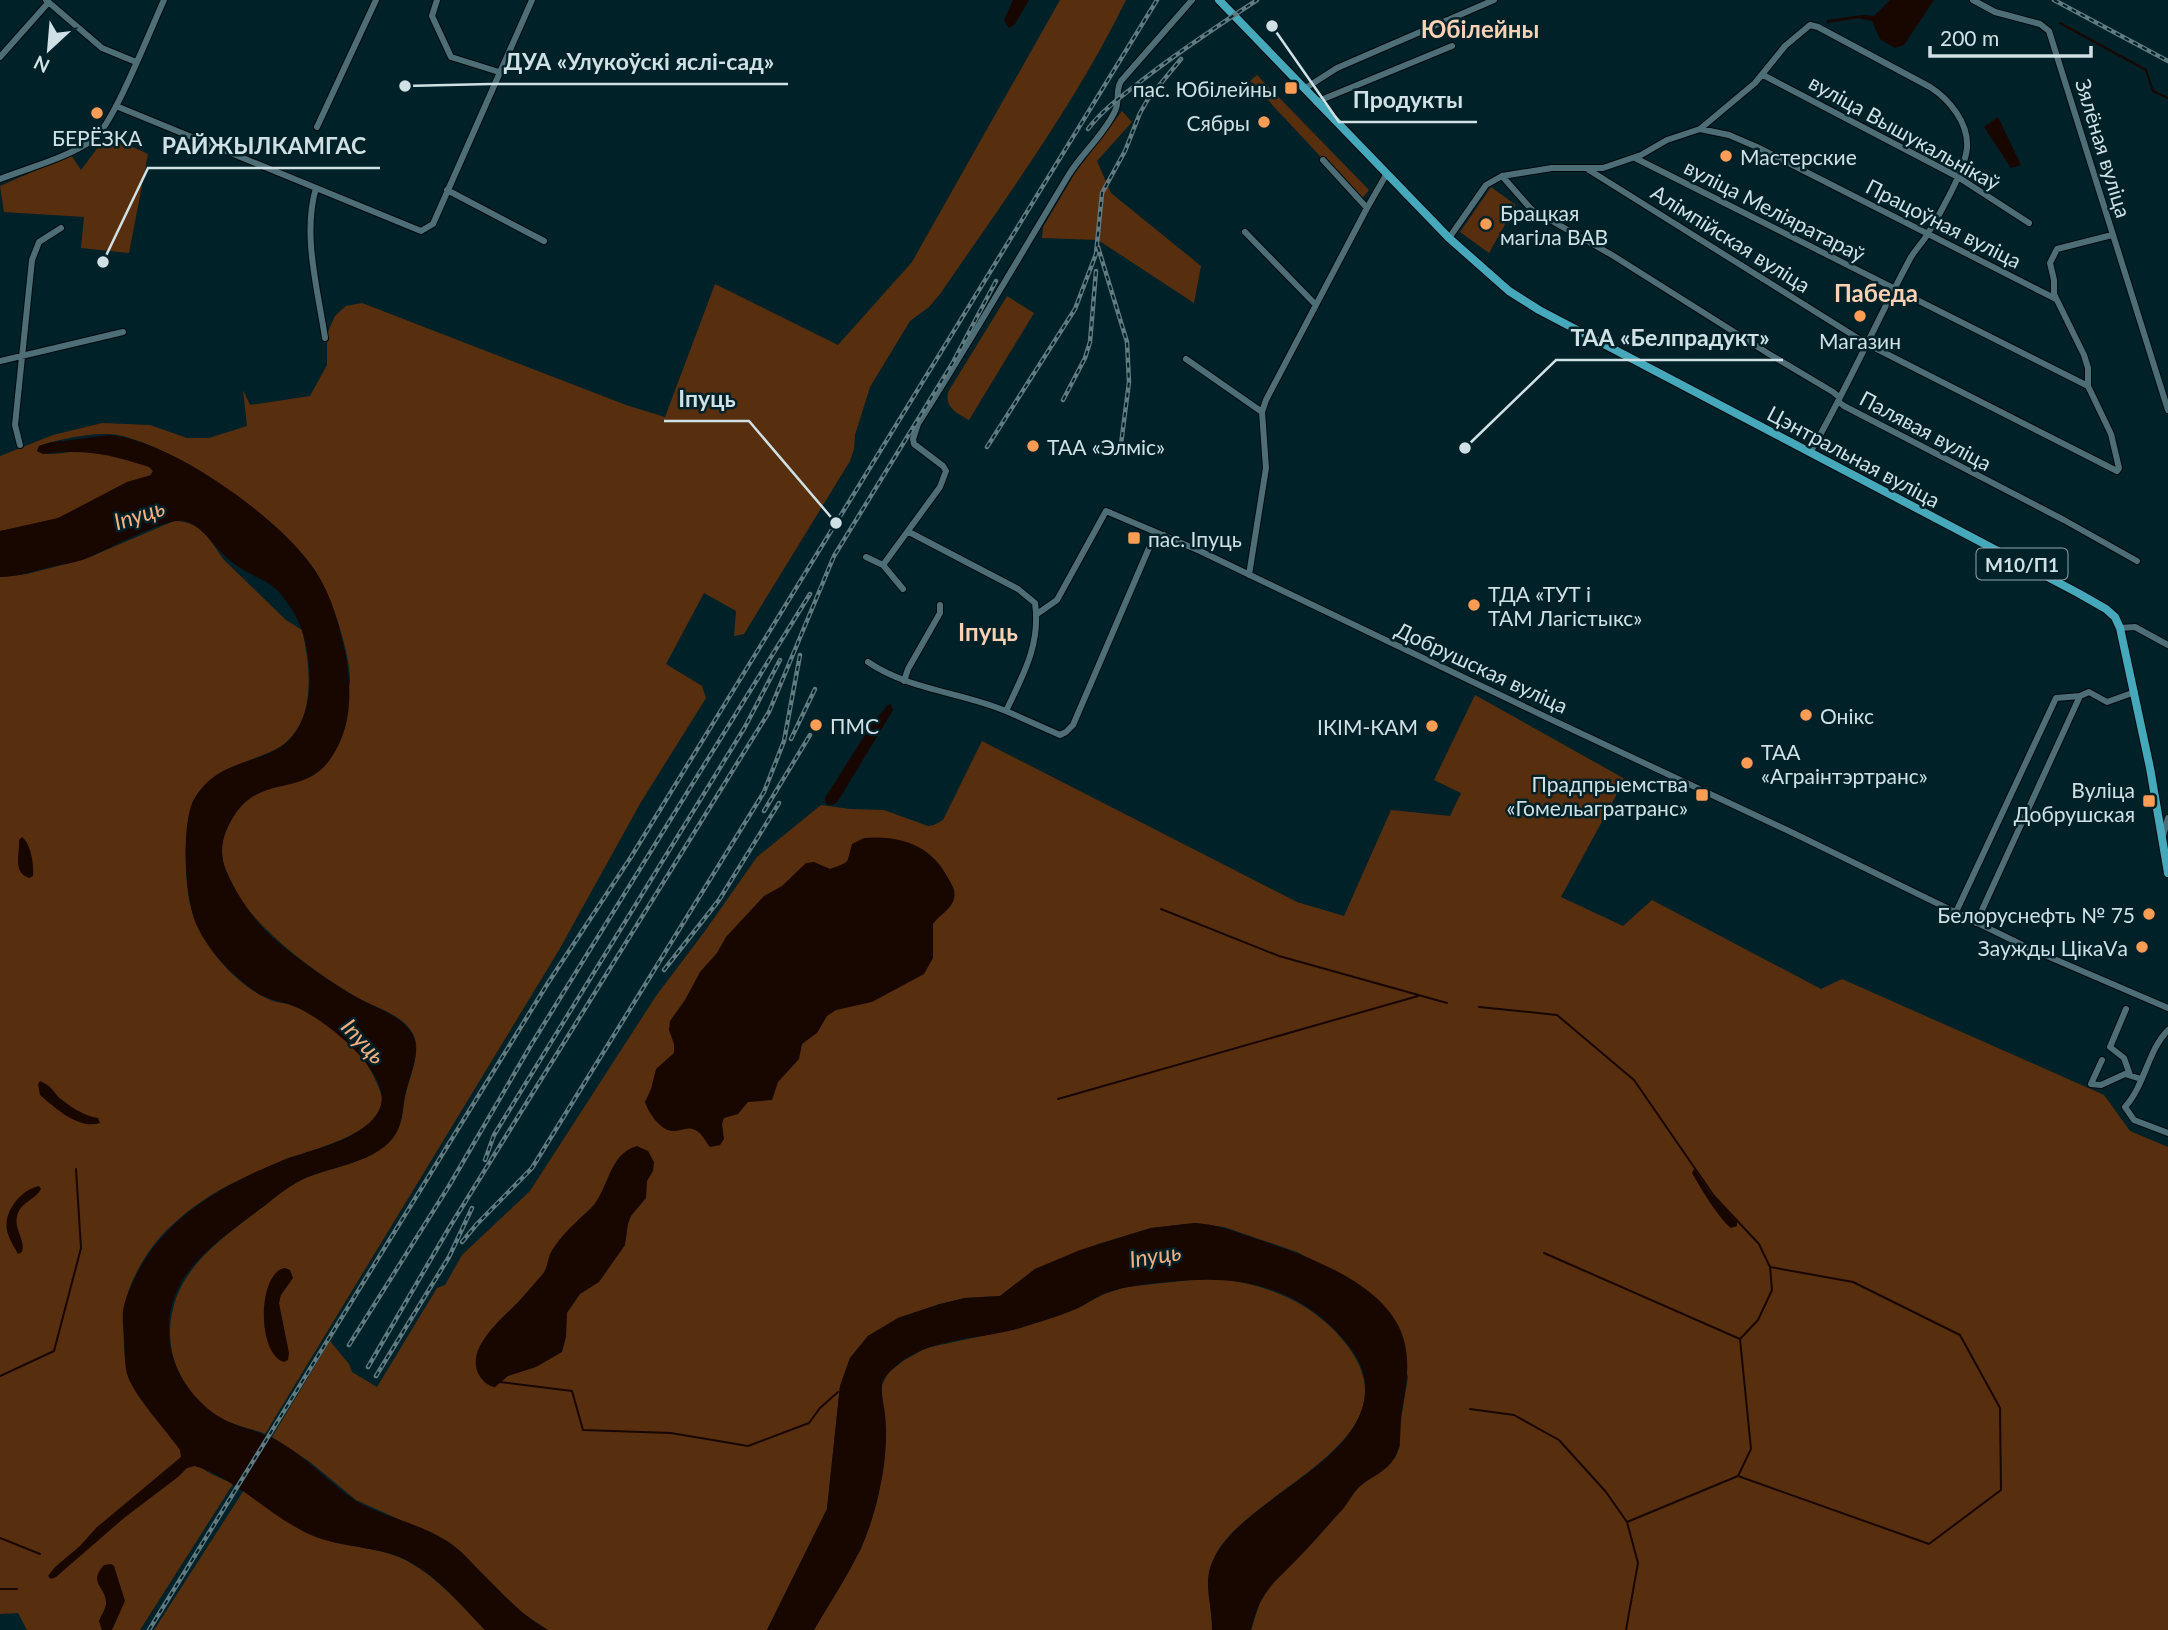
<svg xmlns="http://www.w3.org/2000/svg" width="2168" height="1630" viewBox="0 0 2168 1630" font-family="Lato,sans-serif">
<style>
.green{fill:#572f0e}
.water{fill:#180600}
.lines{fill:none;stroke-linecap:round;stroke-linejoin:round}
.stream{stroke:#180600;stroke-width:2}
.minor-casing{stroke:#000a0e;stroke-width:8}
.major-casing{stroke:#000a0e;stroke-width:10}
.minor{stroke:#4d6e76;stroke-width:6}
.major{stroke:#46a9bb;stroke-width:8}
.rail-casing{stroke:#617b81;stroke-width:4.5}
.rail{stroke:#002128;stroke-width:2;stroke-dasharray:5;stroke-linecap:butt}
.poi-dot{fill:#fd9d55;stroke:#002128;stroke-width:2.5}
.labels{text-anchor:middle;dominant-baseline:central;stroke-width:5;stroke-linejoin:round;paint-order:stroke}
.shield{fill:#002128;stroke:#91a7ac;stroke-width:2}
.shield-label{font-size:19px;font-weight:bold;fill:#cfe1e5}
.poi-label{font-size:21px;fill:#cfe1e5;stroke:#002128;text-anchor:start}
.street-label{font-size:21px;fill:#cfe1e5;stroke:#002128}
.water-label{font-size:23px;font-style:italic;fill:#f5af7e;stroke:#002128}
.quarter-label{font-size:24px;font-weight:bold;fill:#fbd1b5;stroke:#002128}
.leader{fill:none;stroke:#cfe1e5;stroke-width:2.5}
.callout-dot{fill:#cfe1e5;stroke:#002128;stroke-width:2.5}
.callout-label{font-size:23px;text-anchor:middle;font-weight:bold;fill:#cfe1e5;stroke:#002128;stroke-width:5;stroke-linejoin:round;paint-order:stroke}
</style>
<rect width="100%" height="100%" fill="#002128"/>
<!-- green -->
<path class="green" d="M1060,0H1126C1075,104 1006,198 940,294L929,307L910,321L870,387L855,435L854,449L850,461L744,634L734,636L736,611L704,593L666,664L702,686L706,698L641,802L559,950L265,1434C251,1428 234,1426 221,1418C189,1400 170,1367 170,1332C171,1275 214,1244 255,1213C270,1201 285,1187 303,1179C335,1165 386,1162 400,1124C404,1113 403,1103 406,1093C410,1075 421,1053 414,1036C405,1015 376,1008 358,998C313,972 218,905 222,847C224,830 235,807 249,797C267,784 294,785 314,775C323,751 332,728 341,705C344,698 350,688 350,680C350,651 330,592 314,569C279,518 179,448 118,435C98,431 58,439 39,446L37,451C50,458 70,450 85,451C107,453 128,460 149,466L153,471L149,477C119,481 97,502 69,514C47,523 24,527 0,531V456L53,435L102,423L150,425L187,438H209L247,426L243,390L250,405L310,396L327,365V334L335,316L346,306L362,303L626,405L665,417L715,284L838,345L912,262Z
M1257,75L1369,190L1361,200L1250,81Z
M1122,111L1132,122L1097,161L1111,193L1201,266L1194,303L1098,240L1042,238L1043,227L1075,173Z
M107,135L148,154L129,253L81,248L84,217L4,212L0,186L71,155L81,170Z
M1491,187L1516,205L1489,253L1460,232Z
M1007,296L1034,313L969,420C957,413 945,408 948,392Z
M174,521C200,520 211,541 223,559L286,620L302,630C312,672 317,732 270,752C245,763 217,769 198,793C182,815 184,877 190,904C198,942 236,987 273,1001C280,1003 288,1003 296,1007C327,1020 360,1047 374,1077C377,1084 382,1093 382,1100C380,1135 310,1150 284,1160C268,1167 251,1174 235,1182C212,1193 190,1208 171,1226C150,1245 129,1279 124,1308C122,1319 124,1332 124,1344C125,1357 126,1371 132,1384C139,1400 187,1456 201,1467C209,1474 223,1479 233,1484L140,1630H27L18,1613L0,1614V577L27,574L85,559Z
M1475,695L1625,779L1561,897L1623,926L1652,900L1821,989L1842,979L2104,1095L2130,1131L2168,1147V1630H1251L1260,1602L1274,1580L1302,1554L1359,1487L1395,1458L1400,1446V1425L1408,1377L1387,1311L1367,1291L1344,1277L1297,1252L1224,1227L1195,1223L1151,1228L1098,1244L1035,1269L1000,1296L965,1298L940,1304L898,1318L868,1336L850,1358L840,1386L827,1509L767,1630H548L521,1612L447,1541L356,1500L310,1462L272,1437L330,1341L349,1364L352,1372L377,1387L437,1288L445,1285L462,1255L530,1191L656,996L705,931L757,857L821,805L850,809L884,810L928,826L934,825L943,820L982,741L1297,902L1344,916L1391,810L1450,816L1461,793L1434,780Z
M1210,1278C1261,1282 1309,1300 1342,1339C1426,1437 1256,1486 1217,1552C1202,1578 1212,1602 1212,1630H814L861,1549L877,1501L886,1438L881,1387L888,1373L903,1361L926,1348L1019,1328L1073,1310L1104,1294L1126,1287Z
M244,1490C269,1507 291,1529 321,1538C350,1548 382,1547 409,1562C439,1579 461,1605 485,1630H154Z"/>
<!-- water -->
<path class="water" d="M1013,0H1029L1015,24L1009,28L1004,20Z
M1890,0H1934L1904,45L1895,48L1880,39L1872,21L1859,18L1827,23V20L1862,15L1874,16Z
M1998,117L2021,165L2011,168L1984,127Z
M110,435C173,441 283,520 316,572C333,598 340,628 346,657C352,693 352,730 329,761C299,800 254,770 228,827C221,840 220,856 226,870C236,894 253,919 272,937C297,959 331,983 360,999C376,1008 394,1013 407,1027C414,1034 416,1041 416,1051C415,1066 408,1080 405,1095C402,1110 403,1125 393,1138C371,1166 324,1166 296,1183C280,1192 267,1205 252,1215C231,1231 207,1248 191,1268C153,1316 166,1376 212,1412C231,1427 257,1429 278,1441C307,1457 328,1483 356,1501C385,1518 419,1523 447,1541C460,1549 470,1561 480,1571C502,1593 521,1615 548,1630H485C456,1600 427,1562 384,1552C356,1545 327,1545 301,1530C264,1511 236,1479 195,1466L187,1468L178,1477L124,1518L56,1577L51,1579L48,1576L55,1567L80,1546L96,1528L181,1457L180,1450C166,1430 136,1398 128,1377C124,1365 125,1352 124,1340C124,1330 122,1320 123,1310C125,1300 129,1291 133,1282C162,1217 224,1184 286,1159C314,1149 371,1138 381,1105C390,1071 325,1020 298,1008C284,1001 269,1001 256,992C232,975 210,953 197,926C185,900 181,827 193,801C199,790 208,780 218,774C241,759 272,759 291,738C316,711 313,655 299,623C295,612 286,601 279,592C270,582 258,578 247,572C237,566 226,558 218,549C208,538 200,525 184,521C165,517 108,550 87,558C76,563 63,564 51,567C33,571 19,577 0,577V531L58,518L127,482L151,475L153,471L149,467C108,454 86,449 43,454L37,451L39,446L48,443Z
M891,704L893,710L838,801L833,805L826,804L825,798L874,721L888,705Z
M22,837C31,844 34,864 33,876L29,878C12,872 20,854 19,840Z
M864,838C900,835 931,845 948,878C952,885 956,890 954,899C951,910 939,915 933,924V958L924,974L872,1002L836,1010L827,1016L817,1033L802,1044L799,1059L778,1082L772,1100L748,1102L738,1114L724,1118L722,1124L724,1139L720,1145L710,1147C705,1141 702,1133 695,1130C686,1126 681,1132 672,1131C660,1130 648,1112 645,1102L651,1089L656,1069L674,1053V1044L669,1030L670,1021L685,1000L700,972L717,953L726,937L764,896L782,886L806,863L814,862L830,869C852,861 846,864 852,844Z
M40,1081C54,1087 53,1093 62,1100C73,1108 84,1116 98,1118L100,1123C79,1130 55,1108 40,1095L38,1084Z
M637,1146L648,1151L654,1162L653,1171L647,1181L646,1198L631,1216L628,1224L625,1245L599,1282L580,1294L567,1313L566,1337L562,1352L536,1367L508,1376L495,1387C487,1386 483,1381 479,1375C464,1348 504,1317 520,1300C527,1292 534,1284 541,1276C548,1269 547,1260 551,1252C561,1235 577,1221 591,1208C609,1190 608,1154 637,1146Z
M1694,1169L1712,1195L1737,1222V1226L1731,1228C1719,1219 1700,1187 1692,1173Z
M39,1186L41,1189C36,1199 22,1202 18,1213C12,1228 26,1239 22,1252L18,1254C15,1248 10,1241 8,1234C1,1214 20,1190 39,1186Z
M1195,1223C1216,1224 1232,1231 1251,1237C1299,1253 1375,1278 1399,1327C1412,1354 1407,1382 1402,1410C1399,1426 1403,1443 1395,1457C1386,1473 1371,1476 1359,1487C1352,1494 1349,1502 1343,1509C1329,1524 1315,1541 1300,1556C1274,1584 1260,1590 1251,1630H1212C1213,1609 1204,1588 1210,1568C1233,1498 1371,1466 1365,1383C1364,1359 1340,1333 1322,1318C1275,1280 1225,1276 1167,1282C1146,1284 1126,1286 1106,1293C1095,1297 1086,1305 1076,1309C1057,1317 1036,1323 1017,1329C973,1341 918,1337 886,1376C883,1379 882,1381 882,1386C881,1395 884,1405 885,1414C887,1431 886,1448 884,1465C880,1493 872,1526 859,1552C846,1579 829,1604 814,1630H767L827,1509L840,1386L850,1358L868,1336L898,1318L940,1304L965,1298L1000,1296L1035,1269L1080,1250L1151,1228Z
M285,1268L290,1270L293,1278L281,1295L279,1303L289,1353L288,1360L284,1362C256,1353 258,1272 285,1268Z
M111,1564L114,1566L125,1601L112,1630H102L99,1621C101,1616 105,1610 106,1604C107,1587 87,1584 104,1565Z"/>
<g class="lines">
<!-- stream -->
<path class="stream" d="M2060,23L2146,70L2153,91L2168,98
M1161,909L1279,956L1447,1003
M1479,1007L1557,1015L1634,1080L1714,1196L1759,1244L1770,1267L1772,1290L1758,1320L1740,1339
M1058,1099L1418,996
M1544,1253L1740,1339L1751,1449L1738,1476
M0,1376L54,1351L81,1248L76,1169
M500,1382L572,1391L583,1430L671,1433L748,1446L809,1423L820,1408L838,1392
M1470,1409L1514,1415L1559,1440L1606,1492L1627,1522L1638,1563L1626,1630
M1627,1522L1738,1476L1929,1544L2001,1490L2000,1408L1960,1335L1853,1282L1770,1267
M0,1538L40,1554
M0,1589H17"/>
<!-- minor casing -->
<g class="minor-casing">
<path id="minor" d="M46,0L102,48L136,62
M437,0L432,16L451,57L499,72
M1973,0L1995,12L2040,24L2049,31L2168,410
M0,57L48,3
M1763,75L1958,177L2029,223
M1304,89L1337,68L1494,0
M1316,102L1452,46
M116,106L421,231L433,224L532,0
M317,127L376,0
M1700,129L1729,135L1757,147L2056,299
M1635,158L2088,386
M1323,160L1367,208
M1589,170L1867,344L2117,471L2119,468L2111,434L2088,386V368L2084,355L2054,294V280L2050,263L2057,249L2112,235
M1502,176L1531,209L1612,255L1769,354L1833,392L1839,397V402L1844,406L2064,520L2137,561
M0,179C31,167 67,158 94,139C114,123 151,28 164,0
M316,188C302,235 318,290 325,338
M447,190L544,241
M1245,232L1315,304
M1449,238L1486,185L1502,176L1552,168H1603L1641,155L1667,140L1700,129L1755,83L1785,46L1810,25L1818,27L1930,87C1949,99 1969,123 1967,148C1965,170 1939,216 1927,235C1922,243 1916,249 1911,257C1876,322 1847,389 1810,453
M1186,359L1262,412
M0,361L123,332
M20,445L15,425L32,260L39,242L61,228
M909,532L1018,589L1035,603C1041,644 1023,675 1006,711L1060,735L1066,732L1073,725L1149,548L1156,539L1164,535
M866,557L883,565
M1249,575L1266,468L1262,412L1266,400L1367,208L1386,175
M903,589L883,565L940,487L946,471L943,466L914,444L913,439L918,424C970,342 1018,259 1068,176C1081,154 1104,135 1115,111C1120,101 1115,91 1121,81L1192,0
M1037,614L1057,600L1106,511L1200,551L1548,718L1791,832L2033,950L2168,1008
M2120,628L2135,627L2168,645
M868,662C909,690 961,692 1006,711
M904,681L908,669L940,613V605
M2163,836L2168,818
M1956,912L2056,698L2080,696
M1976,923L2080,696L2089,692L2107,702L2135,692
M2126,1009L2110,1047L2124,1058L2130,1075
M2168,1030C2148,1050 2145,1085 2125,1107L2134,1120L2168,1133
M2102,1060L2091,1084L2101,1085L2125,1074L2141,1079"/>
</g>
<!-- major casing -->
<g class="major-casing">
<path id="major" d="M1219,0L1449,238L1509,291L1539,310L2078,593L2106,609L2115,617L2120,628L2150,768L2168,873"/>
</g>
<!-- minor -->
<use href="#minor" class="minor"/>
<!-- major -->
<use href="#major" class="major"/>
<!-- rail casing -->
<g class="rail-casing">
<path id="rail" d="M2054,0L2168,61
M1088,129C1104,108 1125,94 1145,78C1181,50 1219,25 1257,0
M1098,247L1127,342L1129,382L1120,452
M1063,400L1085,358L1090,342L1096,271
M987,447L1075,309L1096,254L1102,193L1125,151L1140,113L1148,99L1181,59
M791,739L815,689
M764,811L810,735
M664,970L719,900L779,803
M485,1160L494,1135L745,727L780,660
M462,1242L477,1224L532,1168L764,792L784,741L800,655
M349,1345L449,1186L531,1045L810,594
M368,1367L449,1228L769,712L834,556L952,364L996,281
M376,1376L449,1257L472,1208
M149,1630L548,983L631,857L1157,0"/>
</g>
<!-- rail -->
<use href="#rail" class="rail"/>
</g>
<!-- markers -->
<g class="poi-dot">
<rect x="1284" y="81" width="14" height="14" rx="3.5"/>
<circle cx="97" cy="113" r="7"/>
<circle cx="1264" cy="122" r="7"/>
<circle cx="1726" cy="156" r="7"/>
<circle cx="1486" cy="224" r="7"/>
<circle cx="1860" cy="316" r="7"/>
<circle cx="1033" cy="446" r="7"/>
<rect x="1127" y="531" width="14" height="14" rx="3.5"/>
<circle cx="1474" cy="605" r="7"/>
<circle cx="1806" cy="715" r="7"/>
<circle cx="816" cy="725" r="7"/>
<circle cx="1432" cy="726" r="7"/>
<circle cx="1747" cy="763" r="7"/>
<rect x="1695" y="788" width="14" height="14" rx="3.5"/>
<rect x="2142" y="794" width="14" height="14" rx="3.5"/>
<circle cx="2149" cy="914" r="7"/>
<circle cx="2142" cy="947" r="7"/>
</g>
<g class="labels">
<!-- shield labels -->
<rect class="shield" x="1976.5" y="548.5" width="91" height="31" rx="5"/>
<g class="shield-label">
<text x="2022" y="564">М10/П1</text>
</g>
<!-- poi labels -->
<g class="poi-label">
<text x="1277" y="88" text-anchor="end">пас. Юбілейны</text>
<text x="1250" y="122" text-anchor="end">Сябры</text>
<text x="97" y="137" text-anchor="middle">БЕРЁЗКА</text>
<text x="1740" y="156">Мастерские</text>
<text x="1500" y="212">Брацкая<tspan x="1500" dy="24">магіла ВАВ</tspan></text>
<text x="1860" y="340" text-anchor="middle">Магазин</text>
<text x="1047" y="446">ТАА «Элміс»</text>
<text x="1148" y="538">пас. Іпуць</text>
<text x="1488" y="593">ТДА «ТУТ і<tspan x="1488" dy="24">ТАМ Лагістыкс»</tspan></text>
<text x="1820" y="715">Онікс</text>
<text x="830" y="725">ПМС</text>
<text x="1418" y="726" text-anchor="end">ІКІМ-КАМ</text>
<text x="1761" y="751">ТАА<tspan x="1761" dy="24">«Аграінтэртранс»</tspan></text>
<text x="1688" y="783" text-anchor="end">Прадпрыемства<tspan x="1688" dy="24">«Гомельагратранс»</tspan></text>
<text x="2135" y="789" text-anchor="end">Вуліца<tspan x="2135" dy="24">Добрушская</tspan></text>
<text x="2135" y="914" text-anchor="end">Белоруснефть № 75</text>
<text x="2128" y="947" text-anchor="end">Заужды ЦікаVа</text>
</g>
<!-- street labels -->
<g class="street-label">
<text transform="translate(1905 132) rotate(29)">вуліца Вышукальнікаў</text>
<text transform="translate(2104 148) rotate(73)">Зялёная вуліца</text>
<text transform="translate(1775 210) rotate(27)">вуліца Меліяратараў</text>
<text transform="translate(1944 223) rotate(27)">Працоўная вуліца</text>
<text transform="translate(1731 238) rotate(32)">Алімпійская вуліца</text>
<text transform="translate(1926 430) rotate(28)">Палявая вуліца</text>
<text transform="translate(1854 456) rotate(28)">Цэнтральная вуліца</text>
<text transform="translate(1482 667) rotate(25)">Добрушская вуліца</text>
</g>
<!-- water labels -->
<g class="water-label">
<text transform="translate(139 514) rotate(-18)">Іпуць</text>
<text transform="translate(364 1041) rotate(47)">Іпуць</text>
<text transform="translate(1155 1255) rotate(-9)">Іпуць</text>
</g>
<!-- quarter labels -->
<g class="quarter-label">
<text x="1480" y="28">Юбілейны</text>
<text x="1876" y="292">Пабеда</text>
<text x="988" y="631">Іпуць</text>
</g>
</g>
<!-- callouts -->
<path class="leader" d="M405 86L490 84H788M1272 26L1339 122H1477M103 262L148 168H380M1465 448L1556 360H1783M836 523L749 421H664"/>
<g class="callout-dot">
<circle cx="405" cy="86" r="7"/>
<circle cx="1272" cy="26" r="7"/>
<circle cx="103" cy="262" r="7"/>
<circle cx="1465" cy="448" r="7"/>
<circle cx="836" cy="523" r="7"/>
</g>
<g class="callout-label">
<text x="639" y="70">ДУА «Улукоўскі яслі-сад»</text>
<text x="1408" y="108">Продукты</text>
<text x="264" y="154">РАЙЖЫЛКАМГАС</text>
<text x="1670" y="346">ТАА «Белпрадукт»</text>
<text x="707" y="407">Іпуць</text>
</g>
<!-- north arrow -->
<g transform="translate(49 49) rotate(206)" stroke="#002128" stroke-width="5" paint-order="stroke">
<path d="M0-5L12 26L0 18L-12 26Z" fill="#cfe1e5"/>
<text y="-10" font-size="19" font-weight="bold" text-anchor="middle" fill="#cfe1e5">N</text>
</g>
<!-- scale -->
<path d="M1930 46v10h161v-10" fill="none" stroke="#cfe1e5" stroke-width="3.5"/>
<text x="1940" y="46" font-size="21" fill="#cfe1e5" stroke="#002128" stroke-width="5" paint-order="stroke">200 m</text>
</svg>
